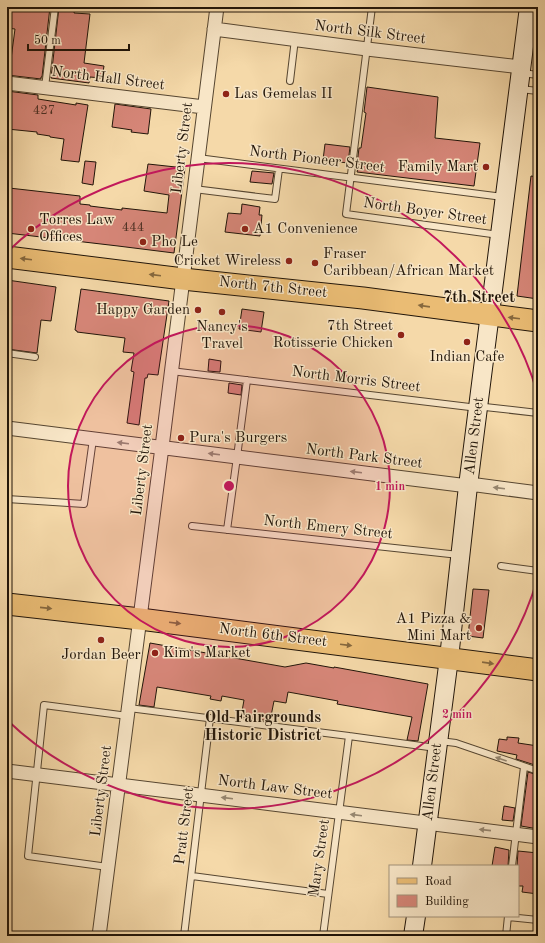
<svg xmlns="http://www.w3.org/2000/svg" width="545" height="943" viewBox="0 0 545 943" font-family="'Old Standard TT',serif">
<style>
.building{fill:#d68678;stroke:#211509}
.lines{fill:none;stroke-linecap:round;stroke-linejoin:round}
.lane-casing{stroke:#564631;stroke-width:8}
.street-casing{stroke:#564631;stroke-width:15}
.secondary-casing{stroke:#211509;stroke-width:20}
.primary-casing{stroke:#211509;stroke-width:23}
.lane{stroke:#f8e6c7;stroke-width:6}
.street{stroke:#f8e6c7;stroke-width:13}
.secondary{stroke:#f8e6c7;stroke-width:18}
.primary{stroke:#eabc74;stroke-width:21}
.oneway{fill:#86683e}
.oneway2{fill:#978872}
.ring{fill:none;stroke:#c2185b;stroke-width:2}
.poi-dot{fill:#8f2418;stroke:#f8e6c7;stroke-width:1.5}
.labels{text-anchor:middle;dominant-baseline:central;stroke-width:3;stroke-linejoin:round;paint-order:stroke}
.number-label{font-size:13px;fill:#4e3125}
.street-label{font-size:15px;fill:#211509;stroke:#f8e6c7}
.poi-label{font-size:15px;fill:#211509;stroke:#f8e6c7;text-anchor:start}
.neighbourhood-label{font-size:16px;font-weight:bold;fill:#211509;stroke:#f8e6c7}
.centre{fill:#c2185b;stroke:#f8e6c7;stroke-width:2}
.ring-label{font-size:12px;text-anchor:middle;font-weight:bold;fill:#c2185b;stroke:#f8e6c7;stroke-width:3;stroke-linejoin:round;paint-order:stroke}
</style>
<rect width="100%" height="100%" fill="#f5d9a9"/>
<filter id="stains"><feTurbulence type="fractalNoise" baseFrequency=".005" numOctaves="4"/><feColorMatrix values="0 0 0 0 .2 0 0 0 0 .09 0 0 0 0 .02 0 0 0 .5 -.17"/></filter>
<radialGradient id="worn" r=".72"><stop offset=".6" stop-color="#630" stop-opacity="0"/><stop offset="1" stop-color="#630" stop-opacity=".3"/></radialGradient>
<!-- building -->
<path class="building" d="M7,7H50L42,77H41V79L7,75V58L11,59L15,29L7,28Z
M59,7H73V8H75L74,13L90,14L84,63L104,66L102,78L90,77L89,83L51,78Z
M367,87L438,97L435,138L480,143L474,186L357,172L359,164H357L359,148H361L366,113L364,112Z
M7,91L38,95V99L76,105V103L88,105L79,162L61,160L64,139L50,137V136L37,134V132L7,129Z
M115,104L151,109L148,134L131,132L132,130L112,127Z
M325,144L350,147L348,163L323,160Z
M85,161L96,162L93,185L82,183Z
M148,164L185,168L174,253L118,246L7,233V201L9,188L80,196V204L90,205V206L122,210V208L167,213L169,195L144,191Z
M252,171L274,173L272,184L250,182Z
M531,176L538,177V299L517,296Z
M242,204L260,207L259,215H262L260,236L225,232L228,213L241,214Z
M7,280L56,287L51,321L41,320L37,353L7,349Z
M81,289L169,301L158,375L148,374L147,378H145L139,425L127,423L134,372L131,371L134,353L123,352L125,338L77,332V331L75,330Z
M242,309L264,312L261,332L239,329Z
M209,359L221,361L220,372L208,371Z
M229,383L242,385L241,395L228,393Z
M473,589L489,590L483,638L468,636Z
M150,643L285,667L306,663L334,668V667L428,684L418,741L407,740L412,717L337,704L338,701L288,692L286,703L274,701L270,721L241,717L244,700L222,696L221,701L210,699L211,696L157,687L154,707L139,705Z
M507,737L519,738L518,743L538,746V766L516,759L517,755L497,751L499,739L507,740Z
M528,772L538,775V829L521,826Z
M504,806L515,808L513,821L502,820Z
M495,847L509,850L508,866H492Z
M518,851L538,853V894L522,892L523,886H518V866H517Z"/>
<g class="lines">
<!-- lane casing -->
<g class="lane-casing">
<path id="lane" d="M372,7L346,214L499,235
M522,73L538,75
M290,81L295,39
M45,87L55,7
M520,89L538,91
M198,158L503,197
M194,189L275,199L279,169
M7,353L35,357
M171,371L478,408L485,407L538,413
M7,499L84,504L93,439
M192,526L459,555
M227,530L237,457L247,380
M501,566L538,571
M129,708L349,736L436,748
M440,741L456,743L538,771
M512,866L524,767
M108,867L28,856L44,705L128,716
M192,876L328,894
M508,917L538,920
M184,936L210,718
M323,936L349,736
M506,936L508,916"/>
</g>
<!-- street casing -->
<g class="street-casing">
<path id="street" d="M214,29L367,49L521,67
M7,83L204,107
M7,428L468,486L477,485L538,493
M7,771C184,792 361,816 538,837
M99,936L162,447L217,7"/>
</g>
<!-- secondary casing -->
<g class="secondary-casing">
<path id="secondary" d="M422,866L449,658L468,486L529,7
M413,936L416,916"/>
</g>
<!-- primary casing -->
<g class="primary-casing">
<path id="primary" d="M7,257L183,279L363,298L538,321
M7,604L140,619L538,670"/>
</g>
<!-- lane -->
<use href="#lane" class="lane"/>
<!-- street -->
<use href="#street" class="street"/>
<!-- secondary -->
<use href="#secondary" class="secondary"/>
<!-- primary -->
<use href="#primary" class="primary"/>
</g>
<!-- one-way arrows -->
<defs><path id="oneway-solid" d="M-6-.8H1V-3.2L6.5 0L1 3.2V.8H-6Z"/></defs>
<g class="oneway">
<use href="#oneway-solid" transform="translate(26 259) rotate(-173)"/>
<use href="#oneway-solid" transform="translate(155 275) rotate(-173)"/>
<use href="#oneway-solid" transform="translate(424 306) rotate(-172)"/>
<use href="#oneway-solid" transform="translate(514 318) rotate(-173)"/>
<use href="#oneway-solid" transform="translate(46 608) rotate(6)"/>
<use href="#oneway-solid" transform="translate(175 623) rotate(7)"/>
<use href="#oneway-solid" transform="translate(346 645) rotate(7)"/>
<use href="#oneway-solid" transform="translate(488 663) rotate(8)"/>
</g>
<g class="oneway2">
<use href="#oneway-solid" transform="translate(123 443) rotate(-173)"/>
<use href="#oneway-solid" transform="translate(214 454) rotate(-173)"/>
<use href="#oneway-solid" transform="translate(356 472) rotate(-173)"/>
<use href="#oneway-solid" transform="translate(499 488) rotate(-173)"/>
<use href="#oneway-solid" transform="translate(501 759) rotate(-161)"/>
<use href="#oneway-solid" transform="translate(227 798) rotate(-173)"/>
<use href="#oneway-solid" transform="translate(356 815) rotate(-173)"/>
<use href="#oneway-solid" transform="translate(485 830) rotate(-174)"/>
</g>
<!-- distance rings -->
<circle cx="229" cy="486" r="161" fill="#c2185b" fill-opacity=".12"/>
<g class="ring">
<circle cx="229" cy="486" r="161"/>
<path d="M538 577A322 322 0 0 1 7 720M7 252A322 322 0 0 1 538 395"/>
</g>
<!-- markers -->
<g class="poi-dot">
<circle cx="226" cy="94" r="4"/>
<circle cx="486" cy="167" r="4"/>
<circle cx="31" cy="229" r="4"/>
<circle cx="245" cy="229" r="4"/>
<circle cx="143" cy="242" r="4"/>
<circle cx="289" cy="261" r="4"/>
<circle cx="315" cy="263" r="4"/>
<circle cx="198" cy="310" r="4"/>
<circle cx="222" cy="312" r="4"/>
<circle cx="401" cy="335" r="4"/>
<circle cx="467" cy="342" r="4"/>
<circle cx="181" cy="438" r="4"/>
<circle cx="479" cy="628" r="4"/>
<circle cx="101" cy="640" r="4"/>
<circle cx="155" cy="653" r="4"/>
</g>
<g class="labels">
<!-- number labels -->
<g class="number-label">
<text x="44" y="110">427</text>
<text x="133" y="227">444</text>
</g>
<!-- street labels -->
<g class="street-label">
<text transform="translate(370 33) rotate(7)">North Silk Street</text>
<text transform="translate(108 79) rotate(7)">North Hall Street</text>
<text transform="translate(183 148) rotate(-83)">Liberty Street</text>
<text transform="translate(317 160) rotate(7)">North Pioneer Street</text>
<text transform="translate(425 212) rotate(8)">North Boyer Street</text>
<text transform="translate(273 288) rotate(6)">North 7th Street</text>
<text transform="translate(356 380) rotate(7)">North Morris Street</text>
<text transform="translate(475 436) rotate(-83)">Allen Street</text>
<text transform="translate(364 457) rotate(7)">North Park Street</text>
<text transform="translate(143 470) rotate(-83)">Liberty Street</text>
<text transform="translate(328 528) rotate(6)">North Emery Street</text>
<text transform="translate(273 636) rotate(7)">North 6th Street</text>
<text transform="translate(433 782) rotate(-83)">Allen Street</text>
<text transform="translate(275 788) rotate(7)">North Law Street</text>
<text transform="translate(102 791) rotate(-83)">Liberty Street</text>
<text transform="translate(185 826) rotate(-83)">Pratt Street</text>
<text transform="translate(320 858) rotate(-82)">Mary Street</text>
</g>
<!-- poi labels -->
<g class="poi-label">
<text x="234" y="94">Las Gemelas II</text>
<text x="478" y="167" text-anchor="end">Family Mart</text>
<text x="39" y="220">Torres Law<tspan x="39" dy="17">Offices</tspan></text>
<text x="253" y="229">A1 Convenience</text>
<text x="151" y="242">Pho Le</text>
<text x="323" y="254">Fraser<tspan x="323" dy="17">Caribbean/African Market</tspan></text>
<text x="281" y="261" text-anchor="end">Cricket Wireless</text>
<text x="190" y="310" text-anchor="end">Happy Garden</text>
<text x="393" y="326" text-anchor="end">7th Street<tspan x="393" dy="17">Rotisserie Chicken</tspan></text>
<text x="222" y="327" text-anchor="middle">Nancy's<tspan x="222" dy="17">Travel</tspan></text>
<text x="467" y="357" text-anchor="middle">Indian Cafe</text>
<text x="189" y="438">Pura's Burgers</text>
<text x="471" y="619" text-anchor="end">A1 Pizza &amp;<tspan x="471" dy="17">Mini Mart</tspan></text>
<text x="163" y="653">Kim's Market</text>
<text x="101" y="655" text-anchor="middle">Jordan Beer</text>
</g>
<!-- neighbourhood labels -->
<g class="neighbourhood-label">
<text x="479" y="298">7th Street</text>
<text x="263" y="718">Old Fairgrounds<tspan x="263" dy="18">Historic District</tspan></text>
</g>
</g>
<circle cx="229" cy="486" r="6" class="centre"/>
<g class="ring-label">
<text x="390" y="490">1 min</text>
<text x="457" y="718">2 min</text>
</g>
<!-- margin -->
<rect width="545" height="943" fill="none" stroke="#f5d9a9" stroke-width="24"/>
<rect x="8" y="8" width="529" height="927" fill="none" stroke="#211509" stroke-width="2"/>
<rect x="12" y="12" width="521" height="919" fill="none" stroke="#211509"/>
<!-- legend -->
<rect x="389" y="865" width="130" height="52" fill="#f8e6c7" stroke="#a2927b"/>
<rect x="397" y="878" width="20" height="6" fill="#eabc74" stroke="#a2927b"/>
<text x="425" y="885" font-size="12" fill="#211509">Road</text>
<rect x="397" y="895" width="20" height="12" fill="#d68678" stroke="#a2927b"/>
<text x="425" y="905" font-size="12" fill="#211509">Building</text>
<!-- scale -->
<path d="M28 44v6h101v-6" fill="none" stroke="#211509" stroke-width="2"/>
<text x="34" y="44" font-size="12" fill="#211509" stroke="#f8e6c7" stroke-width="3" paint-order="stroke">50 m</text>
<rect width="100%" height="100%" filter="url(#stains)"/>
<rect width="100%" height="100%" fill="url(#worn)"/>
</svg>
